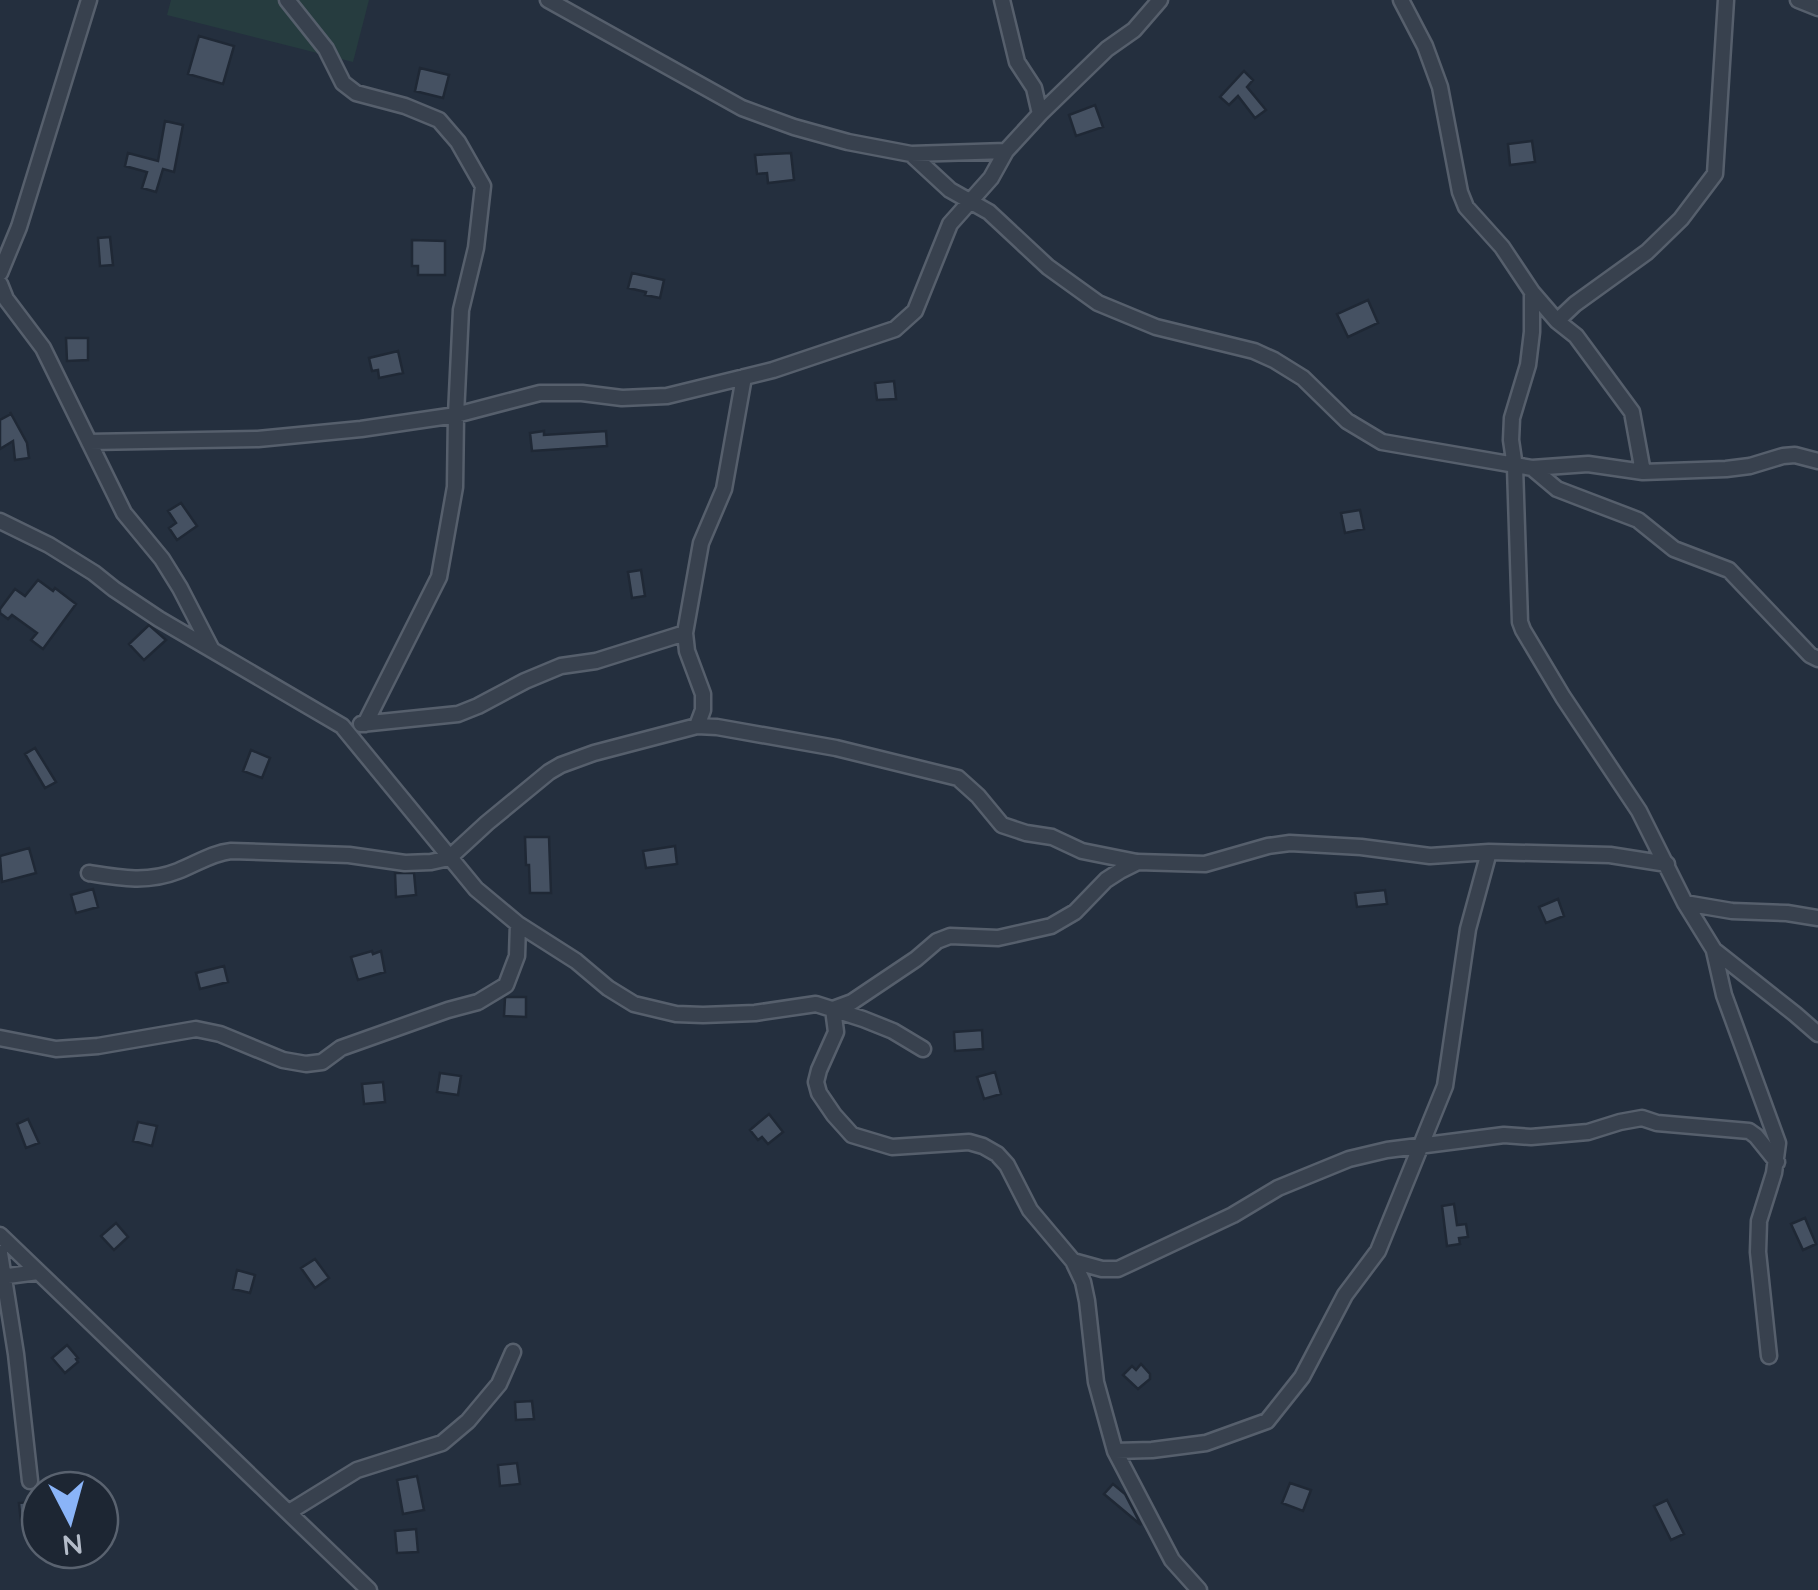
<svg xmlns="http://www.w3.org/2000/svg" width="1818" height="1590" viewBox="0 0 1818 1590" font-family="Quicksand,sans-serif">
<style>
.green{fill:#263c3f}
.building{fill:#455162;stroke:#1f2835;stroke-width:2.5}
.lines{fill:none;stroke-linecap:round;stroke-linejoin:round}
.minor-casing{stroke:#565f6c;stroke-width:19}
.minor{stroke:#38414e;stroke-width:14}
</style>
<rect width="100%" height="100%" fill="#242f3e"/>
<!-- green -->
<path class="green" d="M171,0H369L353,62L167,15Z"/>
<!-- building -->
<path class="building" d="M199,36L234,46L223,84L188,74Z
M420,68L449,75L443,98L415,91Z
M1244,71L1253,80L1247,87L1266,110L1255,118L1238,96L1229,105L1220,97Z
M1095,105L1103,127L1076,136L1069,115Z
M165,121L183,125L174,172L163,169L156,192L142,188L147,172L125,166L128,153L158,161Z
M1532,141L1535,162L1510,165L1508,144Z
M791,153L794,180L768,183L767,173L757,174L755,155Z
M110,237L113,265L100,266L98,238Z
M412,240L445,241V275H418V266H412Z
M632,273L664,280L660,298L645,295L646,292L628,288Z
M1368,300L1378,323L1348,337L1337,314Z
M66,338H88V360L67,361Z
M398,351L403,373L379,378L378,370L372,371L369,358Z
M894,381L896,399L877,400L875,383Z
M10,412L27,443L29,458L15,460L13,441L0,449V420L11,414Z
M544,431V435L606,431L607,446L532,451L530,433Z
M181,503L197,526L177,540L169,528L176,523L168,511Z
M1360,510L1364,529L1345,533L1341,513Z
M641,570L645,596L632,598L628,572Z
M38,580L53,591L55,588L76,604L43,649L31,640L37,633L12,615L8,619L0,613V609L15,589L25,596Z
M149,625L166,640L144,660L129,644Z
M35,748L56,782L45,788L25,754Z
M251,750L270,758L262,778L243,771Z
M525,837H549L551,893H530L529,865H526Z
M675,846L677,864L646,868L643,851Z
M29,848L36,873L2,882L0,856Z
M395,873H414L416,895L396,897Z
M93,889L98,907L76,913L71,895Z
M1385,890L1387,904L1357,907L1355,893Z
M1558,899L1564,916L1546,923L1539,907Z
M372,951L373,954L381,951L385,972L358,980L351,957Z
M224,966L228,982L200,989L196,973Z
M507,997H526V1017L504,1016L505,998Z
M982,1030L983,1049L955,1051L954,1032Z
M995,1072L1001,1094L984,1099L977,1077Z
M440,1073L461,1076L458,1095L437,1092Z
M383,1082L385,1102L364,1104L362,1084Z
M769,1114L783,1132L768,1144L762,1137L758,1140L750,1130Z
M28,1119L39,1143L26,1148L17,1124Z
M138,1122L157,1126L152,1146L133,1141Z
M1454,1204L1457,1225L1466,1224L1468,1237L1459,1238L1460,1244L1447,1246L1442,1206Z
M1805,1218L1816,1244L1803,1250L1791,1224Z
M116,1223L128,1237L114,1250L101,1236Z
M315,1259L329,1278L315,1288L301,1268Z
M237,1270L255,1275L250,1293L233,1289Z
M67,1345L78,1358L76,1359L78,1362L65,1373L52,1358Z
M1141,1364L1150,1374V1379L1138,1389L1123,1375L1132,1366L1136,1370Z
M532,1401L534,1419L516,1420L515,1402Z
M517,1463L520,1484L500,1486L498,1465Z
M417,1476L424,1510L403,1514L397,1480Z
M1290,1483L1311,1490L1303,1511L1282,1503Z
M1113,1484L1125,1494L1141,1525L1104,1494Z
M1667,1500L1684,1534L1671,1540L1654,1506Z
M40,1501V1520L21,1522L19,1503Z
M416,1529L418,1552L397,1553L395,1531Z"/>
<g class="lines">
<!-- minor casing -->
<g class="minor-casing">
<path id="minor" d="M287,0L326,49L343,83L356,93L405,106L439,120L458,142L483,186L476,248L461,310L456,415L455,487L439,577L365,724
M548,0L742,108L794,127L848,142L911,154L1006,151
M1002,0L1017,62L1034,88L1040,114
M1401,0L1425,46L1440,87L1460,192L1466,207L1502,247L1532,292L1557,321L1576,336L1632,412L1643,472
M1798,0L1818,8
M911,154L950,190L989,212L1048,267L1098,303L1156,327L1254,351L1274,360L1303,378L1347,421L1382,442L1532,468L1588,464L1643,472L1726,469L1750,466L1783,456L1795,455L1818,461
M0,273L19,227L89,0
M0,284L6,299L43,348L124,513L162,559L180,588L211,648
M1532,292V332L1528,365L1512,418L1511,440L1515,467L1520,622L1523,630L1563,697L1639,811L1685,903L1714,950L1795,1014L1818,1034
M1557,321L1575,304L1647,252L1681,219L1715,174L1726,0
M89,442L258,439L361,429L456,415L540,393H582L622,398L667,396L773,370L895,329L915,311L950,224L991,178L1006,151L1040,114L1107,49L1134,30L1160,0
M1532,468L1557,489L1638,520L1674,549L1729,570L1810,655L1818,659
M0,521L49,545L94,573L114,589L159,619L342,726L476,889L518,924L576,961L608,988L634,1004L676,1014L703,1015L755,1013L816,1004L863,1019L893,1031L923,1049
M361,724L458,714L478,706L525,681L561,666L596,661L685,633
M697,726L703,710V694L687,651L685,633L701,543L724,489L744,377
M89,873C120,878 148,883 178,871C196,864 212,853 231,851L349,855L405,863L431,862L449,858L487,823L549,772L561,765L594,753L697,726L717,727L836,748L958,778L978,796L1002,825L1026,833L1052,837L1082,851L1137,862
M1685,903L1732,911L1787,913L1818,918
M1714,951L1724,995L1778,1143L1774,1173L1759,1221L1758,1252L1769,1356
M0,1038L56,1049L98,1046L196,1029L220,1034L283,1060L306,1064L322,1062L341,1048L448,1010L478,1002L506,985L517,956L518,924
M0,1235L369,1590
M0,1253L16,1354L30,1481
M1073,1261L1102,1269H1118L1233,1215L1278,1188L1349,1159L1387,1150L1504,1135L1531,1137L1588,1132L1620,1122L1642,1118L1657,1123L1749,1131L1756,1136L1777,1162
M0,1277L38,1272
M1115,1451L1152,1450L1206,1443L1267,1421L1302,1377L1345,1295L1378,1251L1445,1086L1468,929L1489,852
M289,1512L357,1470L442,1443L468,1421L499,1384L513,1352
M1199,1590L1172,1560L1115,1451L1096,1382L1087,1301L1083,1282L1073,1261L1030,1210L1007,1165L997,1154L983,1146L969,1142L892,1147L852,1135L834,1115L819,1093L816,1082L819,1070L836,1032L833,1009L852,1002L916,959L937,941L950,936L998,938L1051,926L1075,912L1106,880L1120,871L1138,862L1205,864L1268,846L1290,843L1361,847L1430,856L1489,852L1610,855L1667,864"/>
</g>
<!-- minor -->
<use href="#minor" class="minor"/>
</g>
<!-- north arrow -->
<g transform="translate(70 1520) rotate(174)"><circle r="48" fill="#1d2633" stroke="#59626f" stroke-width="2.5"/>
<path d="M0-8L18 38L0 25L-18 38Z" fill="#8ab4f8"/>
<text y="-15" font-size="28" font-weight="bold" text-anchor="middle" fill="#b4bcc9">N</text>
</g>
</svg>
